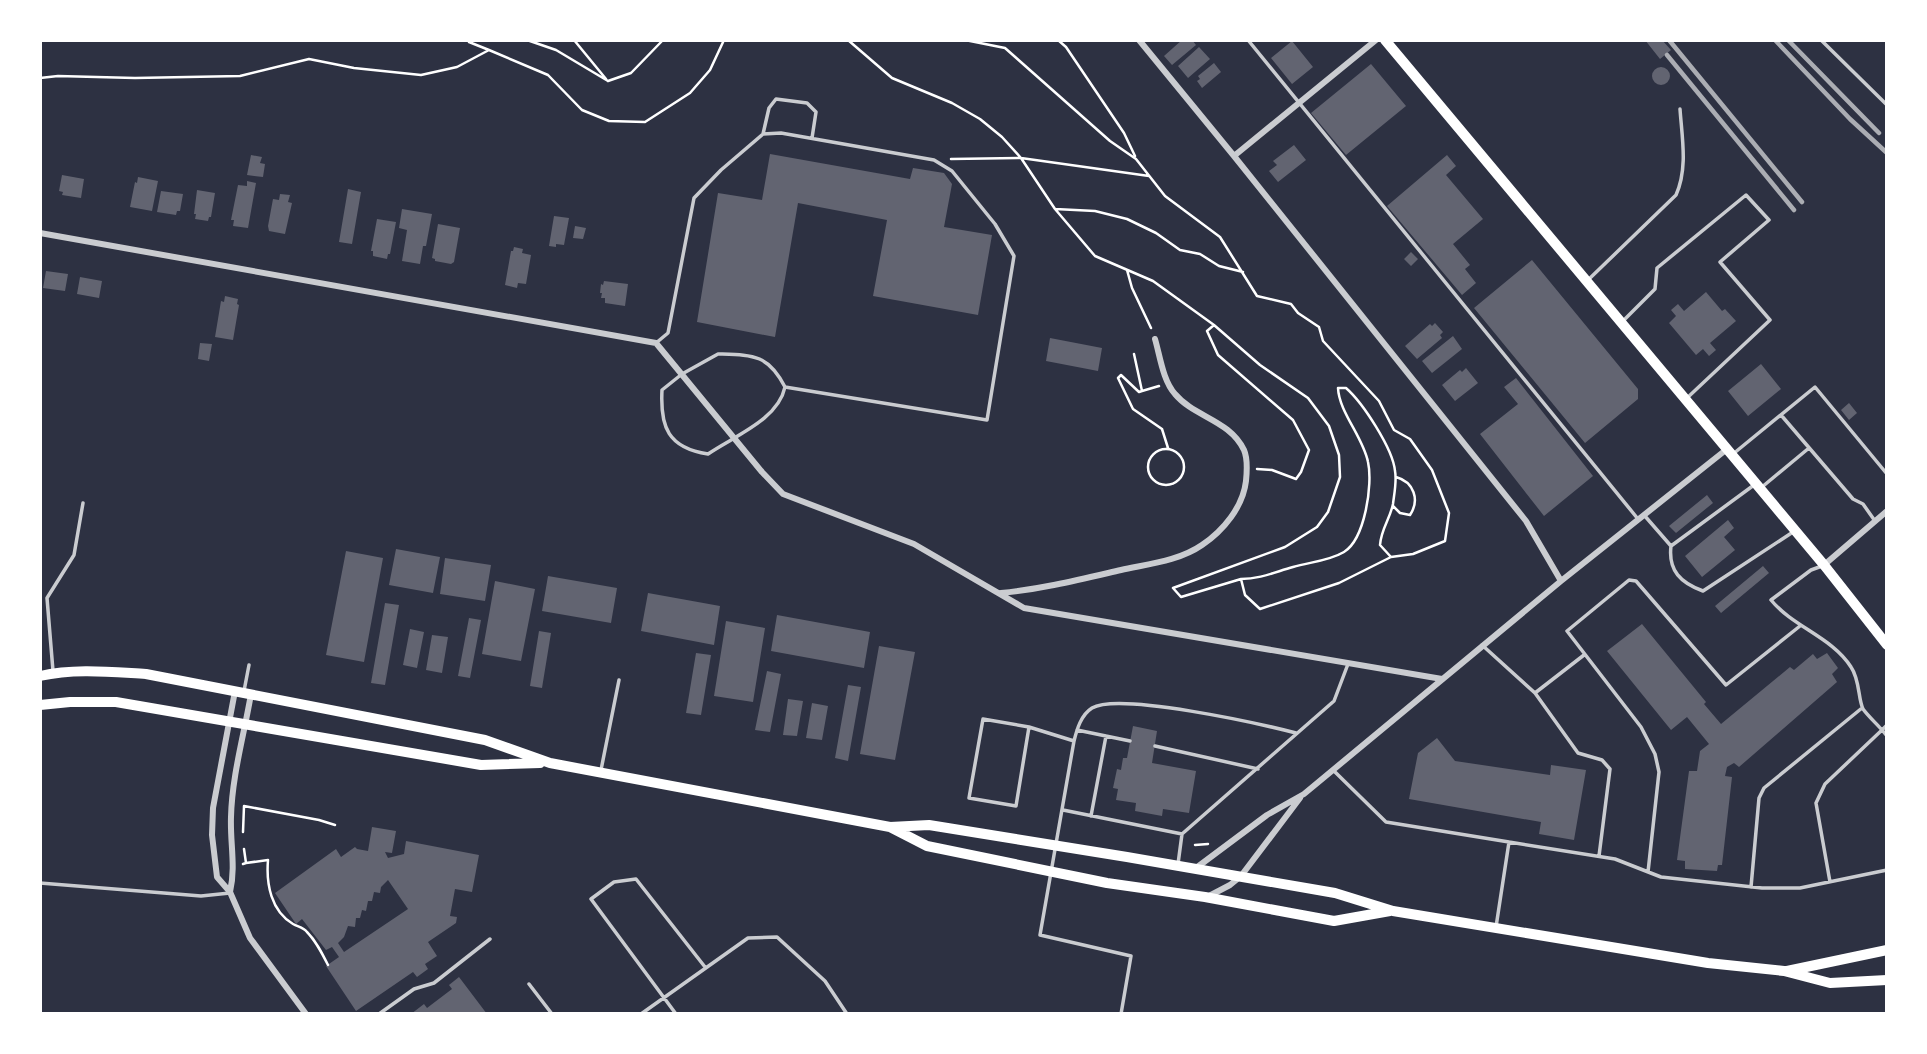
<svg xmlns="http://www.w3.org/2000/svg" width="1927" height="1054" viewBox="0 0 1927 1054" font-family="Spectral,serif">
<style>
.building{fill:#626471;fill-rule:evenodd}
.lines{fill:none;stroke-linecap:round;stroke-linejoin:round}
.path{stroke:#fff;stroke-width:2.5}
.service{stroke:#caccd0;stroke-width:3.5}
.minor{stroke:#caccd0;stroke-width:6}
.secondary{stroke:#fff;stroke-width:10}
.primary{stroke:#fff;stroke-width:10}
.rail{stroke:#abadb3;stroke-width:4.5}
</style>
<rect width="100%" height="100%" fill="#2d3142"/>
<!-- building -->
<path class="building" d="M1182,40H1192L1196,45L1172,65L1164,56Z
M1645,40H1662L1671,50L1660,59Z
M1292,41L1313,67L1292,84L1271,58Z
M1199,47L1210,59L1188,78L1178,66Z
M1214,63L1221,72L1202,88L1197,81L1200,79L1198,76Z
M1371,64L1406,106L1346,155L1311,113Z
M1652 76a9 9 0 1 1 18 0a9 9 0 1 1-18 0Z
M1294,145L1306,160L1278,182L1269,171L1277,165L1273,161Z
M770,154L910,179L913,168L944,173L952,184L944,227L992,235L978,315L873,296L887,220L798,203L775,337L697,322L718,193L762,200Z
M251,155L262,157L260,163L265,164L263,177L247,175Z
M1447,155L1456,166L1446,175L1483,219L1453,244L1470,265L1465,269L1476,283L1462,295L1387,206Z
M62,175L84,179L81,198L62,195L63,192L59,191Z
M138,177L158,181L152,211L130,207L135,182L137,183Z
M247,181L256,183L248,228L233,226L234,220H231L238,185L247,186Z
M348,189L361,192L352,244L339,242Z
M197,190L215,193L211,217H209L208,221L195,219L196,214H194Z
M161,191L183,194L180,211H177L176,215L157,212Z
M280,194L290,195L288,202L292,203L285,234L269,231L268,226L273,199L279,200Z
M402,209L432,214L426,246H423L420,264L402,261L407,230L399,228Z
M554,216L569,218L564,245L556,244V247L549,246Z
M377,219L396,222L390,254H388L387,259L373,256V251H371Z
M438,224L460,228L454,262L451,264L435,261V259L432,258Z
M575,226L586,228L583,239L573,238Z
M514,247L523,249L522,253L531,255L526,284L518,283L517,288L505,285L511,251H513Z
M1411,252L1418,259L1411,266L1404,259Z
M1532,260L1638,389V399L1585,443L1474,308Z
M46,271L68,274L65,291L43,288Z
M80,277L102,281L99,298L77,294Z
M604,281L628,284L625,306L605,303V298H601L602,293H600L601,284L603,285Z
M1706,292L1722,311L1725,309L1736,321L1710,343L1716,350L1709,356L1703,349L1696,355L1669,323L1676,316L1671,310L1678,304L1684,311Z
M225,296L238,299L237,304L239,305L233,340L215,337L221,301L224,302Z
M1435,323L1443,332L1440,335L1442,338L1417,359L1405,346L1430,324L1432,326Z
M1453,336L1462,349L1432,373L1422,361Z
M1050,338L1102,348L1098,371L1046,361Z
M200,343L212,344L209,361L198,359Z
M1761,364L1781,389L1748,416L1728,391Z
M1466,368L1478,383L1455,401L1442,385L1460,370L1462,372Z
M1516,378L1593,476L1544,516L1480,434L1518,404L1504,387Z
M1849,403L1857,413L1849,420L1841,410Z
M1707,495L1713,503L1676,533L1669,526Z
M1728,520L1734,528L1724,537L1735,550L1702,577L1685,556Z
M396,549L440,557L433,593L389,585Z
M346,551L383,558L364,662L326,655Z
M445,558L491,565L485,601L440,594Z
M1763,566L1769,573L1721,613L1715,606Z
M548,576L617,588L611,623L542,611Z
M495,581L535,589L521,661L482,654Z
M648,593L720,606L714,645L641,631Z
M385,603L399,605L385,685L371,683Z
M777,615L870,632L864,668L771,651Z
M469,618L481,620L470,678L458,676Z
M726,621L765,628L753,702L714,696Z
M1642,624L1706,702L1704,704L1721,724L1790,667L1794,670L1813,654L1817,659L1827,653L1838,668L1832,674L1837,682L1739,767L1734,763L1727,767L1725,776L1732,777L1722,865H1718L1717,871L1685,869V861L1677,860L1689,771H1697L1700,751L1709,744L1687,717L1671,730L1607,651Z
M410,629L424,632L417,668L403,665Z
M539,631L551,633L542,688L530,686Z
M432,635L448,637L442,673L426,670Z
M879,646L915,652L895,760L860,754Z
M696,653L711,655L701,715L686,713Z
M767,671L781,674L770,732L755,730Z
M848,685L861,687L848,761L835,758Z
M788,699L803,701L797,736L783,735Z
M812,703L828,706L822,740L806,738Z
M1133,726L1157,731L1152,763L1196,771L1189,813L1163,809L1162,816L1135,811L1136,803L1116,800L1118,789L1113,788L1117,769L1121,770L1123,758H1127Z
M1437,738L1455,761L1550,775L1551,765L1586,770L1574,840L1539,834L1541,822L1409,799L1418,753Z
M372,827L396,831L392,853L385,852L388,858L404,854L406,841L479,855L472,892L455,889L450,916L457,917L456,923L428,942L437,956L425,964L428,969L417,977L413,972L356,1011L326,966L339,957L332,947L326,950L302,919L296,924L275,893L336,849L341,857L355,847L357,849L368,851ZM388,880L408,909L344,952L338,943L344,937L348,926L355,927L356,918H360L362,910L366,911L368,901H372L374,892L380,893L381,887Z
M459,977L487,1014H411L424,1004L427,1008L452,989L449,985Z"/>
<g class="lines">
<!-- path -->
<path class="path" d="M394,40H396
M471,40L469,42L489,50
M527,40L556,50L608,81
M574,40L606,79
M848,40L892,78L952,103L980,119L1002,137L1021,158L1055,209L1095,256L1153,281L1214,325
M965,40L1005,48L1110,141L1136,159L1165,196L1220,237L1257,296L1291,304L1298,313L1319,327L1323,341L1379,401L1394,430L1410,439L1432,470L1449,513L1445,541L1413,554L1391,557L1339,583L1260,609L1245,595L1241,579L1181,597L1173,588L1285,547L1317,527L1328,512L1340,477L1339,455L1329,426L1308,398L1260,365L1214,325L1207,331L1218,355L1293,420L1309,450L1301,472L1296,479L1272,470L1257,469
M1058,40L1066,47L1124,133L1135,156
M40,78L58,76L135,78L240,76L309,59L354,68L421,75L457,67L489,50L548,75L582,110L609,121L645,122L690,93L710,70L724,40
M608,81L631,73L663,40
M951,159L1021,158L1149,176
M1055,209L1095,211L1127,219L1156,233L1180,250L1200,254L1219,266L1243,272
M1127,270L1132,288L1151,328
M1134,354L1142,391L1139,392L1121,375L1118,378L1133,409L1162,429L1168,448
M1142,391L1159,386
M1148 467a18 18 0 1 1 36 0a18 18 0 1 1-36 0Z
M1393,506L1400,513L1410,515C1420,500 1414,482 1396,477
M1241,579C1260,579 1275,572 1293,567C1310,562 1329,561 1344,552C1365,539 1373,484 1368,462C1363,437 1339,412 1338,388H1346C1363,403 1393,449 1395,471C1397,481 1394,495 1393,504C1390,519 1381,529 1380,545L1391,557
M243,832L244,806L319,820L335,825
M1195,845L1208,844
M246,863L268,860C266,884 271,911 293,924C298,927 303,927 307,932C316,941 322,953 328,965
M243,864L246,863L244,849"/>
<!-- service -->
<path class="service" d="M1248,40L1638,519
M1821,40L1887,105
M763,134L769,108L776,99L807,103L816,112L812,138
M1587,281L1676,195C1688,168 1682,138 1680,109
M1623,321L1655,289L1657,268L1746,195L1769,220L1720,262L1770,320L1687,398
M656,343L668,333L694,198L721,170L763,134L781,133L934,160L952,171L995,224L1014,256L987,420L785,387
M718,354C753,355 768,354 785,387C778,420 734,436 708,454C668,448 660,427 662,390L682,374Z
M1781,415L1853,499L1863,504L1875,521
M1733,454L1815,387L1887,474
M1754,485L1671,546C1668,571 1681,583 1703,591L1793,532
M1762,487L1809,448
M1644,515L1671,546
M1822,566L1811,570L1771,600C1793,627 1832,637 1851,667C1860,680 1858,699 1863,709C1868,716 1876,723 1882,730L1825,784L1816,803L1830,882
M1482,645L1535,693
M1584,655L1535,693L1578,753L1602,760L1610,769L1599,856
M53,671L47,598L74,555L83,503
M244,691L249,665
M1887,725L1882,730L1887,736
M1029,727L1016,806L969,798L983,719L1029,727L1074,741
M1077,730L1130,741
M1155,746L1258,769
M601,770L619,680
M1334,771L1386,822L1509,842L1496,927
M1063,810L1182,834
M1091,816L1106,736
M1509,842L1615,859L1661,877L1762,888H1800L1887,870
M1178,864L1182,834L1334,701L1348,664
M1648,872L1659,772L1655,754L1641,727L1567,631L1629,580L1636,581L1726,685L1800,626
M40,883L201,896L230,893
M1751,887L1759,798L1764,788L1862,708
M529,984L552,1014
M379,1014L414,989L434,983L490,939
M641,1014L748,938L777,937L825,981L847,1014
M676,1014L591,899L614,882L636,879L705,967
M1121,1014L1131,956L1040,935L1074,741C1077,729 1081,715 1092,708C1119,692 1261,724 1296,733"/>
<!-- minor -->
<path class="minor" d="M1139,40L1234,156L1526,521L1561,581
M1234,156L1376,40
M40,233L656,343L762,472L783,494L914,544L1024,608L1442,679
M1824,565L1887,511
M1001,593C1042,589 1082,579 1121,570C1148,564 1179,561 1202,545C1223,531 1243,507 1246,481C1247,471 1248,459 1244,450C1230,420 1194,417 1175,394C1163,381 1160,356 1155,339
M235,691L213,808L212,835L217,877L230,892L250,938L306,1014
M1196,868L1267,815L1304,794L1561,581L1727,449
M230,892C236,867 230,843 231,817C232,776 244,735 251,694
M1209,896L1230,885L1241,876L1300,798"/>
<!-- secondary -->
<path class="secondary" d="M1385,40L1824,565L1887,645"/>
<!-- primary -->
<path class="primary" d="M40,676C75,668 111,672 146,674L485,740L550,763L890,827L929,825L1127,857L1335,893L1393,911L1708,963L1784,971L1830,983L1887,980
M40,705L70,702H116L481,765L540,763
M890,827L927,846L1107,883L1205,897L1334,921L1390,911
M1787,971L1887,950"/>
<!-- rail -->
<path class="rail" d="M1669,40L1802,202
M1775,40L1850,119L1887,153
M1788,40L1879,133
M1667,55L1794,210"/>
</g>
<!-- border -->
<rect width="1927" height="1054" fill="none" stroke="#ffffff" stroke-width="84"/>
</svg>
